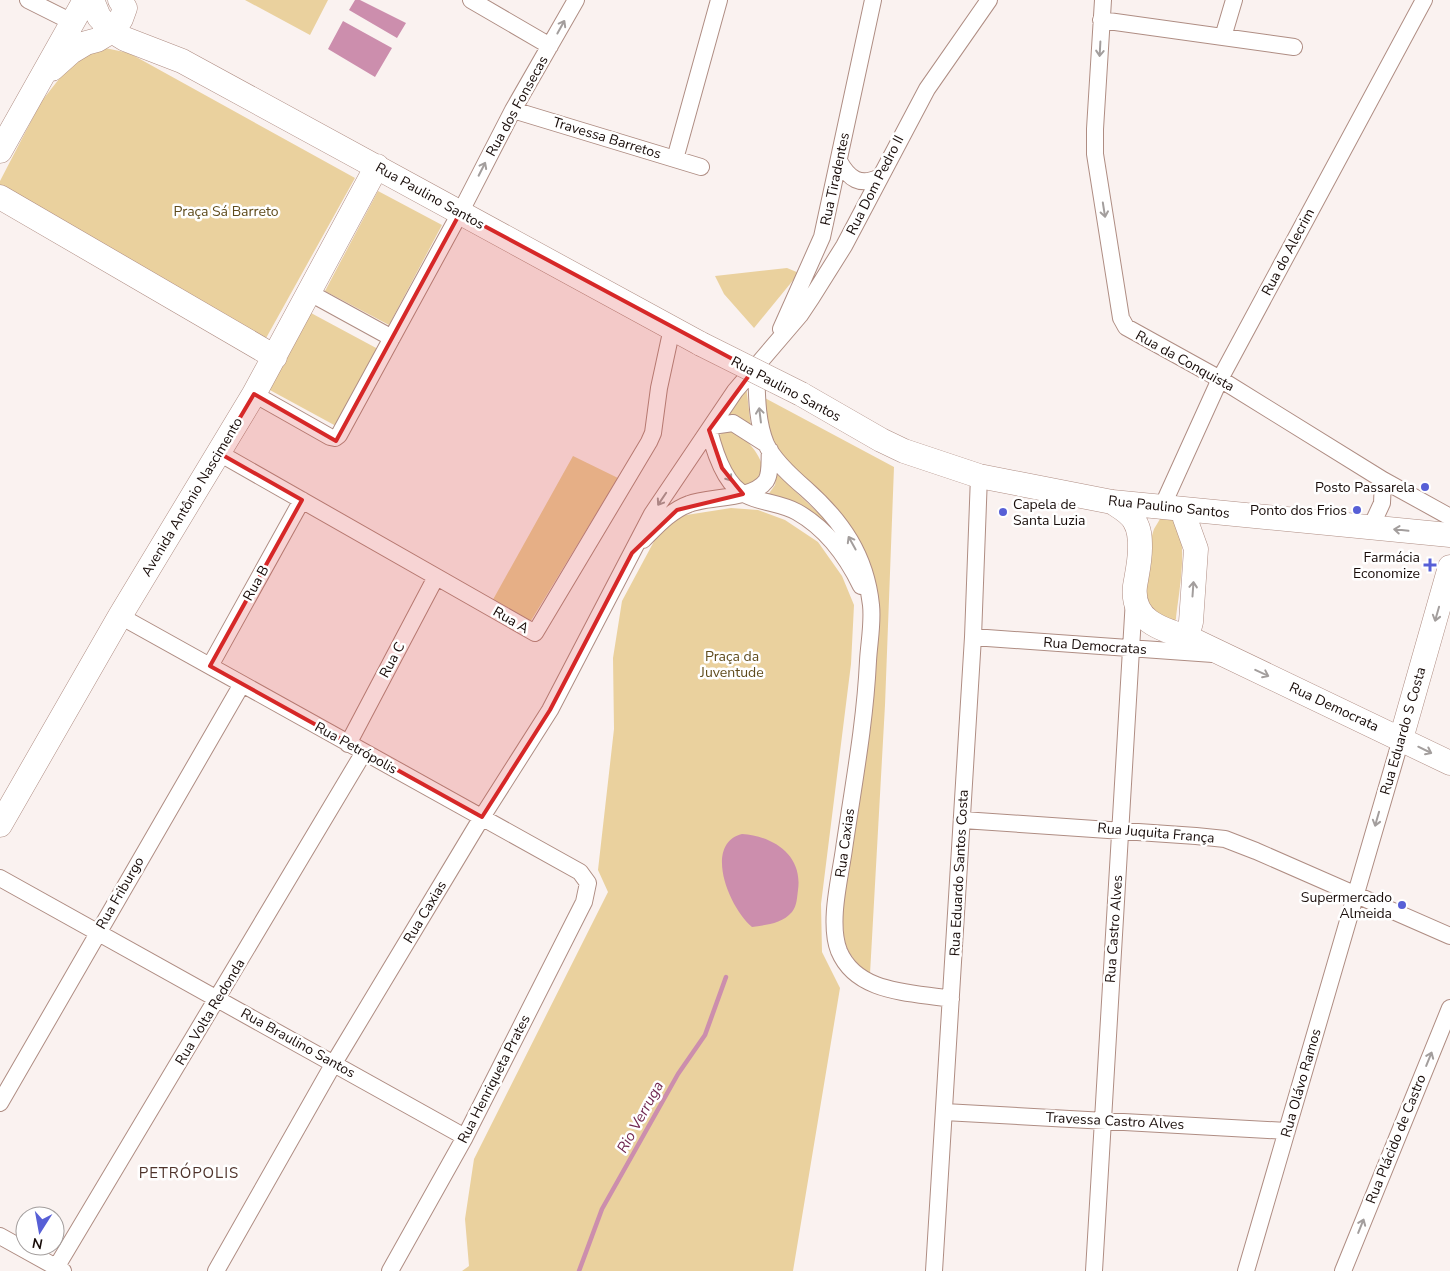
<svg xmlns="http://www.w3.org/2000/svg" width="1450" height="1271" viewBox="0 0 1450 1271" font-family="'Nunito Sans',sans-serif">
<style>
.green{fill:#ead19e}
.water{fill:#cc8ead}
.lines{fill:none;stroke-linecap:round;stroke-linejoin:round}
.stream{stroke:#cc8ead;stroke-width:4.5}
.street-casing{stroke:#af8d83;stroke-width:18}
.secondary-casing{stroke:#af8d83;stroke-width:25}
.street{stroke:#fff;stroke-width:16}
.secondary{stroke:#fff;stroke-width:24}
.secondary-bridge-casing{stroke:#af8d83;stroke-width:25;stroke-linecap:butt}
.secondary-bridge{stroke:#fff;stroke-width:24}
.oneway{stroke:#a39e9d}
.marked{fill:#d62828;fill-opacity:0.2;stroke:#d62828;stroke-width:4;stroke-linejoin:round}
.poi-dot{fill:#575fd6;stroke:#fff;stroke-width:2}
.labels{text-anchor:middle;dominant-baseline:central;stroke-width:5;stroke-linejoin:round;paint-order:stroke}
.street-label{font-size:14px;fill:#180c09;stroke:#fff}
.park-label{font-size:14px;fill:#5f4b1c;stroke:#fff}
.poi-label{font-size:14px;fill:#180c09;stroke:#fff;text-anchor:end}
.water-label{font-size:15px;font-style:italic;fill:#702750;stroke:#fff}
.neighbourhood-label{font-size:15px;letter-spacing:1px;fill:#4f332b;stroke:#fff}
</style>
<rect width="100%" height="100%" fill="#faf2f0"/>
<!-- green -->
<path class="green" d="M245,0H328L310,35Z
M105,48L129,53L355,178L265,340L0,188V181L41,102L77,56Z
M378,191L442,225L389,325L325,291Z
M787,268L799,273L754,328L724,294L715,276Z
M311,313L378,349L336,426L268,389Z
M746,385L751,427L723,418Z
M763,397L894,467L885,705L870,974C860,968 848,954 845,942C837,902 855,844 859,803C865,730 869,656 873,583L791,472L767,433Z
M733,430C746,438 763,456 763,472C763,475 761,480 760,483L740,488L715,438L724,432Z
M573,456L618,478L529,624L490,605Z
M777,474L834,528L841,545L765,499L775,485Z
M731,508L758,510L785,520L818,542L842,576L854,605L851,664L821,904L822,952L840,988L793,1271H462L469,1266L465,1219L474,1159L608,892L598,870L614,729L613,658L622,601L659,532L680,516Z
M1170,516C1192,529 1178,596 1176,619L1173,623L1153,617L1141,584L1144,561L1154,529L1160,519Z"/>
<!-- water -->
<path class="water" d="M355,0H360L406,23L397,38L349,10Z
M343,21L392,48L375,77L328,49Z
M742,834C773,836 803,855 798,890C797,897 797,906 792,912C782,924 765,925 752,927C729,908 703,844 742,834Z"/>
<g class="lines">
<!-- stream -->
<path class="stream" d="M579,1271L602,1209L678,1074L705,1035L726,977"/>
<!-- street casing -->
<g class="street-casing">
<path id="street" d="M28,0L72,22
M471,0L550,46
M1103,0L1095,129V154L1121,318L1126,327L1220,379L1383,480L1450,517
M1101,20L1294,47
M1223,37L1234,0
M513,110L701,167
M675,159L719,0
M839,161C849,179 860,187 880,177
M310,293L392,338
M781,329L822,237L873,0
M756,365C757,391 756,420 766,444C774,461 792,477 806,489C842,521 866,556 871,605C873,623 869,643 868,661C865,724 853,787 844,849C840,878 828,923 839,951C857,994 911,992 951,999
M254,394L330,437L335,438L339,435L460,213L513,110L576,0
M712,426L733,423L766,444
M709,430C714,450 725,486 746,495C762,503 781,503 797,512C827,529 846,555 861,586
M219,453L535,633L649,442L653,433L659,388L672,328
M1162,507L1220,379L1424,0
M1371,527L1382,503L1383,480
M643,540C657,526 670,511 689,504C709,496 752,500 766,481C771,473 769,459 770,450
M120,616L580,872L588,883L584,902L465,1137L390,1271
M973,637L1213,654
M210,666L302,500
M348,744L436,577
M963,820L1196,836L1225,839L1256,851L1450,936
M0,878L465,1137
M0,1103L242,684
M944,1112L1287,1131
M0,1236L63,1271
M54,1271L364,752
M216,1271L334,1063L482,817L550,710L652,514L735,391L800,315L812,297L844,246L927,89L989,0
M934,1271L973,637L979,476
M1094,1271L1134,599
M1246,1271L1401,739
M1343,1271L1450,1008"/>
</g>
<!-- secondary casing -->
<g class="secondary-casing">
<path id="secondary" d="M92,0L99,17L112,31L125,39L182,61L701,344
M52,69L71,52L86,43L97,40L112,31L121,19L125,8L120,0
M0,151L85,0
M0,197L275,357
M801,394L881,440L904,451L979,476L1112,502L1450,535
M1112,502C1121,508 1131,513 1135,522C1140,530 1140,539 1140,548C1140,561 1137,574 1135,586C1131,620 1160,629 1187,637L1450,763
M1182,510L1196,549L1191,622L1187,637
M1401,739L1450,567
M0,825L120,616L254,394L377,166"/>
</g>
<!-- street -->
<use href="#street" class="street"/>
<!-- secondary -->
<use href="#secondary" class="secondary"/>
<!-- secondary-bridge casing -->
<g class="secondary-bridge-casing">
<path id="secondary-bridge" d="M701,344L801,394"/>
</g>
<!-- secondary-bridge -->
<use href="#secondary-bridge" class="secondary-bridge"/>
</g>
<!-- one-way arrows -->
<defs><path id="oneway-shaft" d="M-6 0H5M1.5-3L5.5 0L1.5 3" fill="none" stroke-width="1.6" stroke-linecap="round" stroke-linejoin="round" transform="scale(1.25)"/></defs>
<g class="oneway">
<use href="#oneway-shaft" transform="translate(561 27) rotate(-61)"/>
<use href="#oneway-shaft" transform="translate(1100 49) rotate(93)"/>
<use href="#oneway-shaft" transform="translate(482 169) rotate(-63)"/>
<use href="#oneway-shaft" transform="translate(1104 210) rotate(81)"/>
<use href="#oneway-shaft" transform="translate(760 415) rotate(-97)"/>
<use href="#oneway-shaft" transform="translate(727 475) rotate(52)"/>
<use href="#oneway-shaft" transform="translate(662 499) rotate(124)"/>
<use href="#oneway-shaft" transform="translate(1401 530) rotate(-174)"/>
<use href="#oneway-shaft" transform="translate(852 543) rotate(-119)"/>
<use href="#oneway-shaft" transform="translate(1193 589) rotate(-86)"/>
<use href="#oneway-shaft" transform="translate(1437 614) rotate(106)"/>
<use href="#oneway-shaft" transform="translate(1262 673) rotate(25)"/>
<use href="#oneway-shaft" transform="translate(1425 750) rotate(26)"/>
<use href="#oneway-shaft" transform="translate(1377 819) rotate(106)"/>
<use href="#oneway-shaft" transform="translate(1429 1059) rotate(-68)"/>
<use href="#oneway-shaft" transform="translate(1361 1226) rotate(-68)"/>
</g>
<!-- marked area -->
<path class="marked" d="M460,213L753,370L709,430L722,468L743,494L677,510L632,553L550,710L482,817L210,666L302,500L219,453L254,394L336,441Z"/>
<!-- markers -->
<g class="poi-dot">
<circle cx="1425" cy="487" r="5"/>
<circle cx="1357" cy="510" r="5"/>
<circle cx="1003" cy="512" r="5"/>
<path d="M1427.5 557.5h5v5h5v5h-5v5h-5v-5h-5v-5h5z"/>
<circle cx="1402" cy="905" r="5"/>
</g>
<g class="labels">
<!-- street labels -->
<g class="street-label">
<text transform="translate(517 106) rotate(-61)">Rua dos Fonsecas</text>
<text transform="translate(607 138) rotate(17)">Travessa Barretos</text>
<text transform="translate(835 179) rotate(-78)">Rua Tiradentes</text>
<text transform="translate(875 185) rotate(-63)">Rua Dom Pedro II</text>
<text transform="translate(430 196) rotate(29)">Rua Paulino Santos</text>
<text transform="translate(1288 252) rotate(-62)">Rua do Alecrim</text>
<text transform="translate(1185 361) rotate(29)">Rua da Conquista</text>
<text transform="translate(786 389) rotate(28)">Rua Paulino Santos</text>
<text transform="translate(192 497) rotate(-59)">Avenida Antônio Nascimento</text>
<text transform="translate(1169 507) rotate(6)">Rua Paulino Santos</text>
<text transform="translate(256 583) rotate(-61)">Rua B</text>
<text transform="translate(511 620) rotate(30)">Rua A</text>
<text transform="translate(1095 646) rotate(4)">Rua Democratas</text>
<text transform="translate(392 660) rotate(-62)">Rua C</text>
<text transform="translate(1334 707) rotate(25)">Rua Democrata</text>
<text transform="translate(1403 731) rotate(-74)">Rua Eduardo S Costa</text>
<text transform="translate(356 748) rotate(29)">Rua Petrópolis</text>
<text transform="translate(1156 833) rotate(5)">Rua Juquita França</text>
<text transform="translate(845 843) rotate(-82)">Rua Caxias</text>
<text transform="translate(959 873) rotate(-87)">Rua Eduardo Santos Costa</text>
<text transform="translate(120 893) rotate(-60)">Rua Friburgo</text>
<text transform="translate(425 912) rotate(-59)">Rua Caxias</text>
<text transform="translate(1114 929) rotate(-86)">Rua Castro Alves</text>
<text transform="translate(210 1012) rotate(-59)">Rua Volta Redonda</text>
<text transform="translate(298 1043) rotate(29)">Rua Braulino Santos</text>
<text transform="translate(494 1079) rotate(-63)">Rua Henriqueta Prates</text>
<text transform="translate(1301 1083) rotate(-74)">Rua Olávo Ramos</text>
<text transform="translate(1115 1121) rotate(3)">Travessa Castro Alves</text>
<text transform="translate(1396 1139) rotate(-68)">Rua Plácido de Castro</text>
</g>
<!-- park labels -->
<g class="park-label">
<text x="226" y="211">Praça Sá Barreto</text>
<text x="732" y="656">Praça da<tspan x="732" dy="16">Juventude</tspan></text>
</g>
<!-- poi labels -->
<g class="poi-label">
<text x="1415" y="487">Posto Passarela</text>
<text x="1013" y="504" text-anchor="start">Capela de<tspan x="1013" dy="16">Santa Luzia</tspan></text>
<text x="1347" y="510">Ponto dos Frios</text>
<text x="1420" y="557">Farmácia<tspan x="1420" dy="16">Economize</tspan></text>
<text x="1392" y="897">Supermercado<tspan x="1392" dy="16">Almeida</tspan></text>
</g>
<!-- water labels -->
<g class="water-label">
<text transform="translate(640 1117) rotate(-61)">Rio Verruga</text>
</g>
<!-- neighbourhood labels -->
<g class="neighbourhood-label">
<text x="189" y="1173">PETRÓPOLIS</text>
</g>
</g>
<!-- north arrow -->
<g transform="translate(40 1231) rotate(191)"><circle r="24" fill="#ffffff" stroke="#a39e9d"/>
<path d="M0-4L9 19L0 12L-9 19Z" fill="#575fd6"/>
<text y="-8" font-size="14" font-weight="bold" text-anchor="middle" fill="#180c09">N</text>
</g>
</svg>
